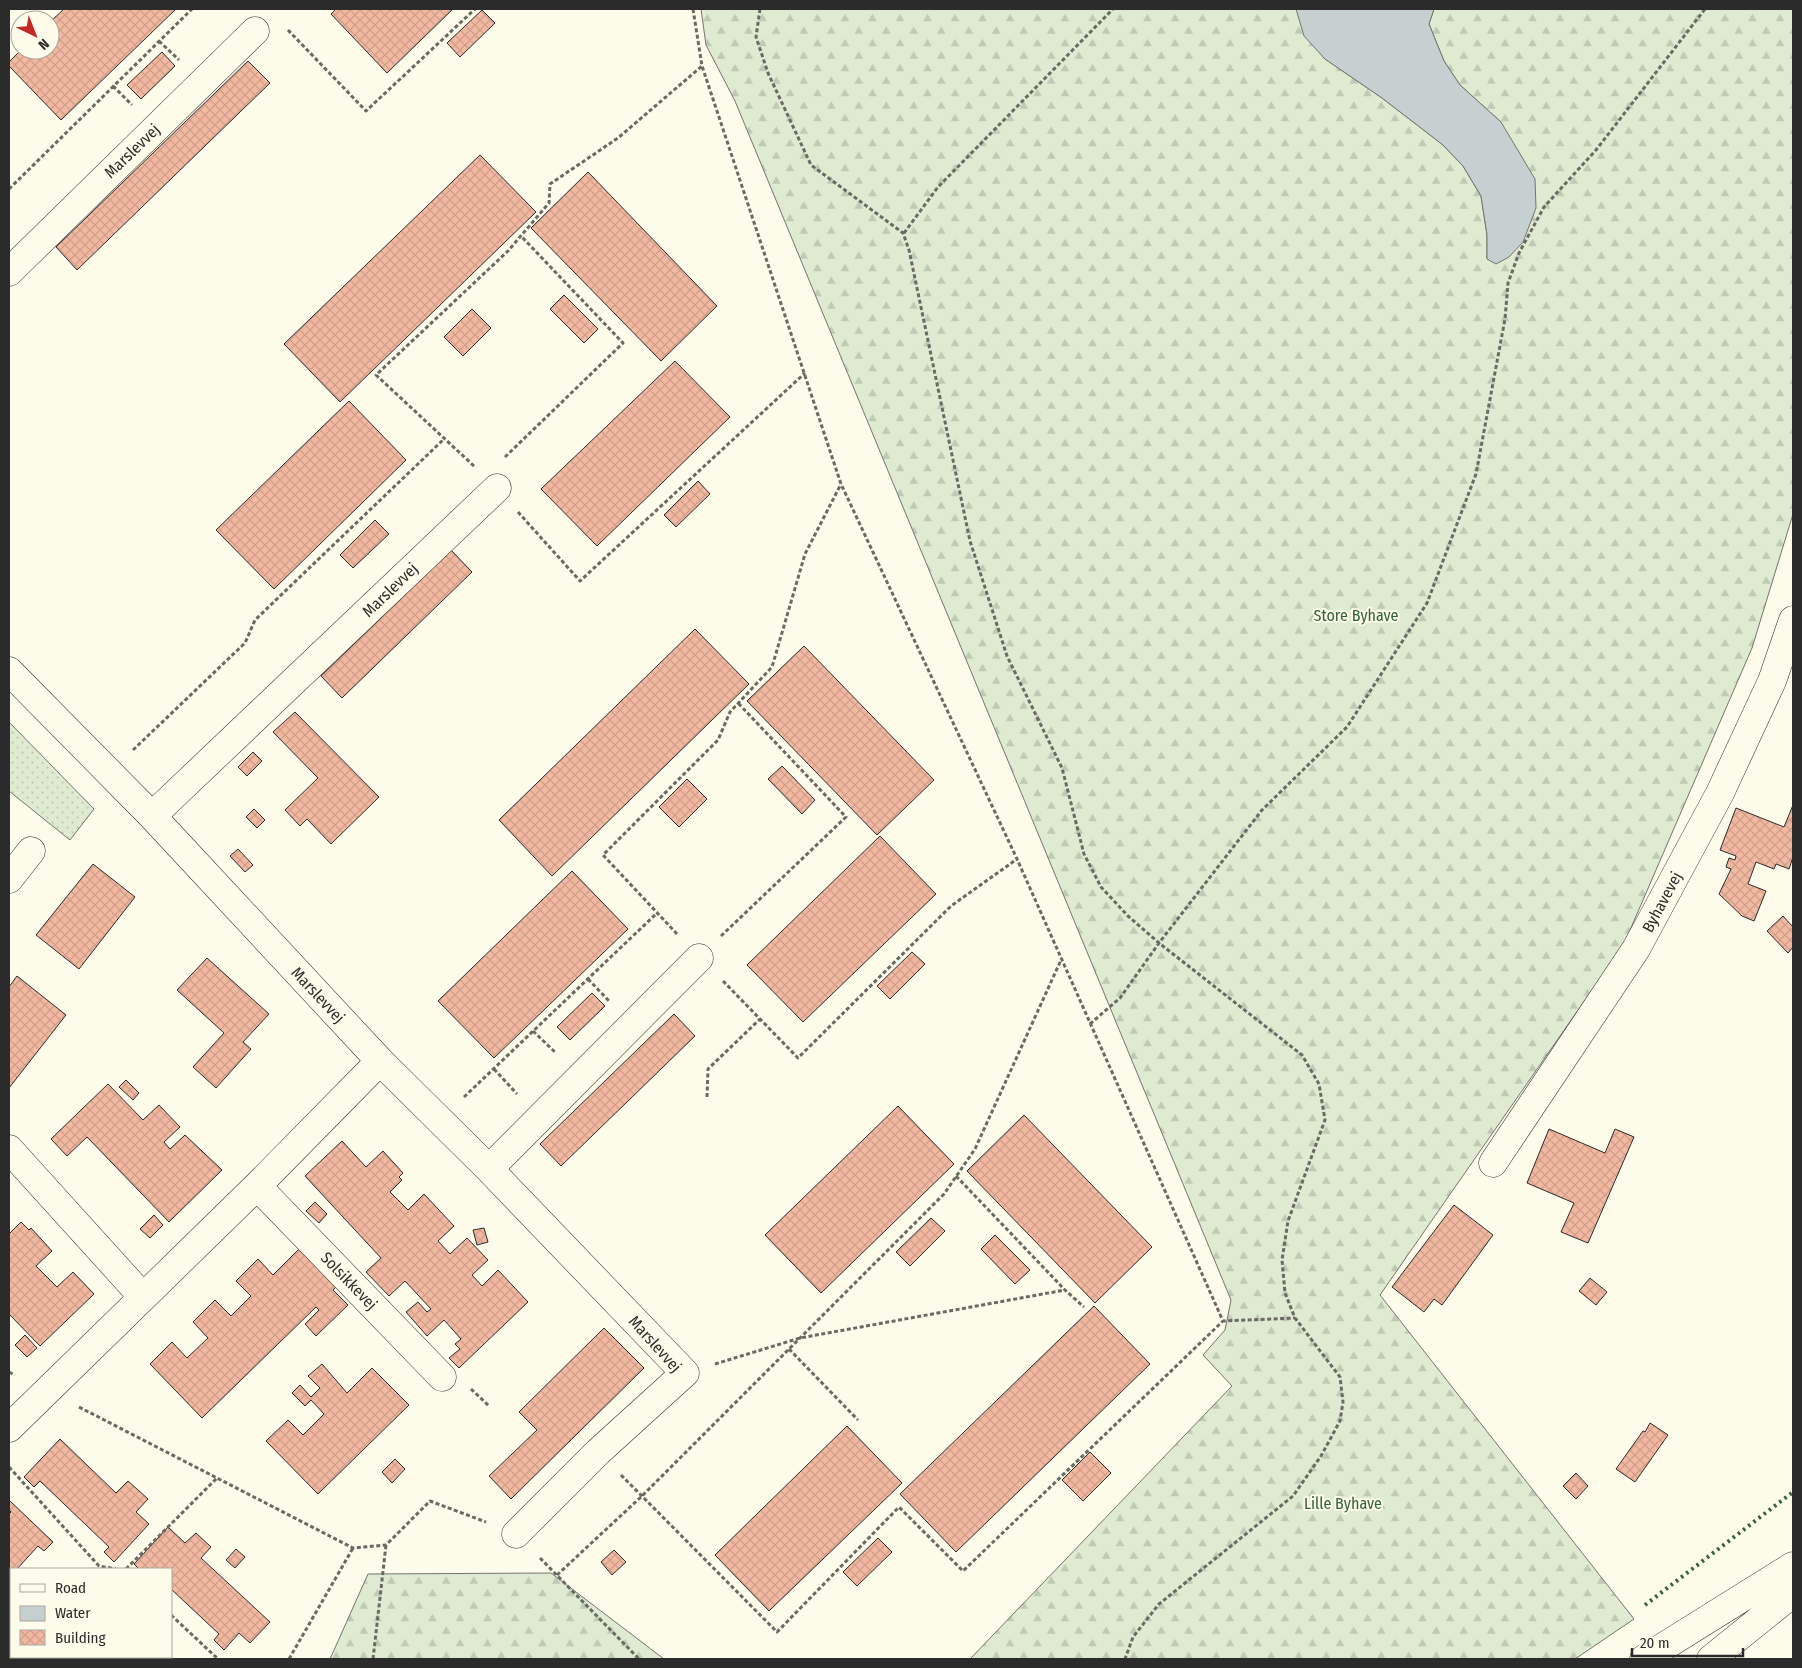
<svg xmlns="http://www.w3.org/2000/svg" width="1802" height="1668" viewBox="0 0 1802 1668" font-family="'Fira Sans Condensed',sans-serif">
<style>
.grass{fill:url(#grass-dots);stroke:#74746e}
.forest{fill:url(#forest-firs);stroke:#74746e}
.water{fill:#c7d0d0;stroke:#74746e}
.building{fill:url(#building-cross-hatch);stroke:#2b2b2b}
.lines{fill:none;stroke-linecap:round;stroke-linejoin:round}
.service-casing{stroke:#2b2b2b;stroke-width:18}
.minor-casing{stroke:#2b2b2b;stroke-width:29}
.secondary-casing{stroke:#2b2b2b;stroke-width:29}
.path{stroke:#6a6964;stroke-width:3;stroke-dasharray:4 2.5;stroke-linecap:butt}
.service{stroke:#fdfbea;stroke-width:16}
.minor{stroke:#fdfbea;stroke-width:28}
.secondary{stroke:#fdfbea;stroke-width:28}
.hedge{stroke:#34623c;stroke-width:4;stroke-dasharray:2.5 4;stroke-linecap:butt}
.labels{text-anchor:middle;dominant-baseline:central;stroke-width:4;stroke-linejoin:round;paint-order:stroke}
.street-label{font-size:16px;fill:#2b2b2b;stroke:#fdfbea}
.park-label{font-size:16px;fill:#34623c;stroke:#fdfbea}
</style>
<defs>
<pattern id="grass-dots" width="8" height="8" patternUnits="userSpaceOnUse" patternTransform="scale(1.25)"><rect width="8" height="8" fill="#deebd1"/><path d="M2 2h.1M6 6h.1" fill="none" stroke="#bfcab4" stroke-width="1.8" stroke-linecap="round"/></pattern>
<pattern id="forest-firs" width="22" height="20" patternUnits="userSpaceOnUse" patternTransform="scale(1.25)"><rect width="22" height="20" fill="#deebd1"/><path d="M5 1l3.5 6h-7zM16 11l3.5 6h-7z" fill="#bfcab4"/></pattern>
<pattern id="building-cross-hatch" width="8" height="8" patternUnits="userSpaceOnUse" patternTransform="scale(1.25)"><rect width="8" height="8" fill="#f2b8a0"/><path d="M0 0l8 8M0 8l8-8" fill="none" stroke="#d09e8a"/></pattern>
</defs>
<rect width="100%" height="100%" fill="#fdfbea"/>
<!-- grass -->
<path class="grass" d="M9,722L94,809L70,840L9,791Z"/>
<!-- forest -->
<path class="forest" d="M701,9H1296L1325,59L1382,98L1443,145L1463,166L1481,196L1487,235V258L1501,122L1460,85L1444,61L1429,24L1434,9H1793V514L1752,648L1624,944L1380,1295L1634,1619L1575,1659H970L1232,1386L1203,1355L1225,1330L1231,1300L735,101L706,45Z
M551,1573L664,1659H330L368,1574Z"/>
<!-- water -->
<path class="water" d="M1296,9H1434L1429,24L1444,61L1460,85L1501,122L1535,179L1536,208L1523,242L1509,257L1496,264L1487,259V235L1481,196L1463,166L1443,145L1382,98L1325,59L1304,36Z"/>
<!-- building -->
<path class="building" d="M64,9H176L61,120L9,66V62L21,50H50V22Z
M336,9H453L387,73L331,14Z
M482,10L495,23L460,57L447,43Z
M162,52L175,66L141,99L127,85Z
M248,61L270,83L77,270L56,247Z
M480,155L536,212L340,402L284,344Z
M588,172L717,306L661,361L531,228Z
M564,295L598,329L584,343L550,309Z
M472,309L491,328L463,356L444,337Z
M675,361L730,417L597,546L541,489Z
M349,401L406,460L274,589L216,530Z
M698,481L710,494L676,527L664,515Z
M375,520L389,534L353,568L340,555Z
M451,550L472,572L342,698L321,676Z
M695,629L749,684L552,876L499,820Z
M804,646L934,780L877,835L747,701Z
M295,712L379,797L331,844L307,819L300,826L285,810L318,778L273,732Z
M253,752L262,761L247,776L238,767Z
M782,766L815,800L802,814L768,779Z
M687,779L707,799L679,827L659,807Z
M1793,805V857L1789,869L1776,864L1774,869L1756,862L1748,884L1766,891L1754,921L1742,916L1719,894L1731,869L1726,867L1729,858L1735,860L1736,856L1720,850L1736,808L1784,827Z
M254,809L265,820L257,828L246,817Z
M880,836L936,894L803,1022L747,965Z
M238,849L253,865L245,872L230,856Z
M93,864L135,897L79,969L36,935Z
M572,871L628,929L494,1058L438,1001Z
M1783,916L1793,927V947L1788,953L1767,931Z
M912,952L925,964L890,999L877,986Z
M207,958L269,1014L243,1042L251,1049L216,1088L193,1067L224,1033L177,990Z
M17,976L66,1015L9,1088V987Z
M592,993L605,1006L570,1040L557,1027Z
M674,1014L695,1036L561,1166L540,1144Z
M126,1080L139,1093L133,1100L119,1087Z
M108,1084L143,1120L159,1105L180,1127L164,1142L170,1149L185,1135L222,1170L169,1222L87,1137L67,1156L51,1139Z
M898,1106L954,1164L821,1293L765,1235Z
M1024,1115L1152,1247L1095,1303L967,1171Z
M1549,1129L1605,1153L1615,1129L1634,1137L1588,1243L1561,1232L1574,1203L1527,1183Z
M342,1141L366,1167L383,1151L403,1173L399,1177L402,1180L390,1192L408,1210L424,1194L454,1226L438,1241L450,1254L467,1238L488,1260L472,1275L482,1286L498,1270L528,1302L459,1368L449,1358L460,1349L455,1344L461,1339L444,1320L427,1336L406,1312L418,1302L427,1312L431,1309L405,1281L389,1296L366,1272L381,1258L305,1176Z
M315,1202L327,1214L319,1223L306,1211Z
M1454,1205L1493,1235L1442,1305L1434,1299L1424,1312L1392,1287Z
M154,1215L163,1225L150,1238L140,1229Z
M931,1218L945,1231L910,1266L896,1252Z
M21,1222L29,1230L31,1228L52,1251L36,1266L57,1287L73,1272L94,1294L40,1346L9,1314V1234Z
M484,1228L488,1242L477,1245L473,1230Z
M995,1235L1030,1270L1015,1284L981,1249Z
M299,1249L336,1287L333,1290L348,1305L316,1336L305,1324L319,1310L316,1307L202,1418L150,1364L172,1342L187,1358L208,1338L193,1322L215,1300L231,1316L251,1296L236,1281L258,1259L273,1275Z
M1590,1278L1607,1292L1596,1305L1579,1291Z
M1094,1306L1150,1364L956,1552L900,1494Z
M604,1328L644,1368L511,1499L489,1476L537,1430L519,1412Z
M25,1335L37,1348L27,1357L15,1345Z
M322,1364L347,1393L372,1368L409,1405L318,1494L266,1441L288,1420L303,1435L324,1414L311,1400L305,1406L292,1393L300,1385L311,1397L320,1388L308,1376Z
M1650,1423L1668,1435L1635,1482L1616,1469L1643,1431L1645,1432Z
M847,1426L902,1483L769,1611L715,1555Z
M60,1439L116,1493L128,1481L148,1499L136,1512L149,1524L114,1562L104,1552L109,1547L40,1481L34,1487L24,1477Z
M1090,1452L1111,1473L1083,1501L1062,1480Z
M395,1459L405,1469L392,1483L382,1472Z
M1576,1473L1588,1486L1576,1499L1563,1486Z
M9,1500L53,1542L44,1551L38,1546L17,1569H11V1575L9,1578V1514L11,1512L9,1510Z
M168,1527L185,1543L196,1533L211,1547L201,1558L270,1622L250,1643L239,1633L224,1650L214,1640L219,1634L171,1589V1569H139L134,1564Z
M878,1538L892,1552L857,1586L843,1572Z
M236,1549L245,1557L235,1568L226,1560Z
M614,1550L626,1562L612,1575L601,1562Z
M82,1657H112L110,1659H84Z"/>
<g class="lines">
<!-- service casing -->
<g class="service-casing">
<path id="service" d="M9,1647L11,1650"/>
</g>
<!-- minor casing -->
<g class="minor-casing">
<path id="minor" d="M9,272L255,31
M9,671L152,816L380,1061L489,1169L685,1373L598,1452L516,1534
M152,816L497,488
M9,879L31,851
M9,1149L143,1297
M1493,1163L1636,949L1720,793L1772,681L1793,620
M489,1169L699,958
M257,1186L442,1377
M9,1428L257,1186L380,1061"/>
</g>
<!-- secondary casing -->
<g class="secondary-casing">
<path id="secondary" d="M1644,1659L1793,1566
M1711,1659L1793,1593"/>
</g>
<!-- path -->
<path class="path" d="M693,9L702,66L841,484L1017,859L1223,1321L1295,1318
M760,9L756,37L768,73L811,165L903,233L909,250L970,541L1007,656L1062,768L1084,854L1101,887L1128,916L1159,943L1302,1055L1319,1084L1325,1120L1288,1221L1282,1260L1285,1293L1295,1318L1340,1377L1343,1402L1340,1421L1321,1456L1293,1496L1159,1604L1133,1637L1125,1659
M288,30L366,111L475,9
M159,41L179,60
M113,86L132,105
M9,189L192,9
M904,233L938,187L1113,9
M505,457L623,343L521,236
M474,466L376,375L508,251L549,203L550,184L618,138L702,66
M518,512L580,581L805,373
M133,750L245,643L255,620L444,439
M677,934L603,855L718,740L730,712L772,667L805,554L841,484
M721,936L846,817L738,703
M588,979L610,1002
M723,981L798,1058L951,906L1017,859
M1090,1024L1120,998L1159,943L1262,810L1347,727L1427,603L1476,474L1505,319L1508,283L1519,253L1544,207L1596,150L1705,9
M533,1031L556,1053
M494,1069L517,1094
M464,1097L657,913
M707,1097L708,1069L760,1019
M956,1176L1065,1290L1084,1307
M789,1349L858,1420
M715,1364L800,1338L1065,1290
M9,1372L15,1375
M471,1389L489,1406
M79,1407L353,1548L386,1545L430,1501L486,1522
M9,1467L99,1566L116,1569
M621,1475L777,1632L899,1507L963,1571L1223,1321
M540,1558L639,1659
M126,1569L217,1478
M557,1575L642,1496L944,1194L975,1149L1061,960
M171,1615L218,1659
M126,1659L128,1657
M289,1659L353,1548
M373,1659L386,1545"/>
<!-- service -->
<use href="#service" class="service"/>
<!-- minor -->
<use href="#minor" class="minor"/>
<!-- secondary -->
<use href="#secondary" class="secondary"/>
<!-- hedge -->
<path class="hedge" d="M1645,1605L1793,1492"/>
</g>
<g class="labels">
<!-- street labels -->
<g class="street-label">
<text transform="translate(132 151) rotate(-44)">Marslevvej</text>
<text transform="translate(390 590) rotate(-44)">Marslevvej</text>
<text transform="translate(1662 902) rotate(-62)">Byhavevej</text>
<text transform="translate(318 995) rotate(47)">Marslevvej</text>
<text transform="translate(349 1281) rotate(46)">Solsikkevej</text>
<text transform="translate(655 1344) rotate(48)">Marslevvej</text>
</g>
<!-- park labels -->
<g class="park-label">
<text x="1356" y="615">Store Byhave</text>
<text x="1343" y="1503">Lille Byhave</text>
</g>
</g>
<!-- border -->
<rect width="1802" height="1668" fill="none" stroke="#2b2b2b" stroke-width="20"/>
<!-- legend -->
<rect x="10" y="1568" width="162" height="90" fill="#fdfbea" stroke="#a9a89e"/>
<rect x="20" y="1584" width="25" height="8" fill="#fdfbea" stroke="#a9a89e"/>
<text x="55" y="1593" font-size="15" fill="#2b2b2b">Road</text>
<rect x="20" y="1606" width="25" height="15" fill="#c7d0d0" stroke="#a9a89e"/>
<text x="55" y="1618" font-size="15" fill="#2b2b2b">Water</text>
<rect x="20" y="1630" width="25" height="15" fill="url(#building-cross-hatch)" stroke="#a9a89e"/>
<text x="55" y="1643" font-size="15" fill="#2b2b2b">Building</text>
<!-- north arrow -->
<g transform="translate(35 35) rotate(137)"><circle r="24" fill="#fdfbea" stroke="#a9a89e"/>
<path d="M0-4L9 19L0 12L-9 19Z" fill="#c62828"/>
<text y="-8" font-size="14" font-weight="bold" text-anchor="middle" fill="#2b2b2b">N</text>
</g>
<!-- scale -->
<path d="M1632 1648v8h111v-8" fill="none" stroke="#2b2b2b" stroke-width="2.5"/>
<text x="1640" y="1648" font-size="15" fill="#2b2b2b" stroke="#fdfbea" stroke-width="4" paint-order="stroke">20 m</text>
</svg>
